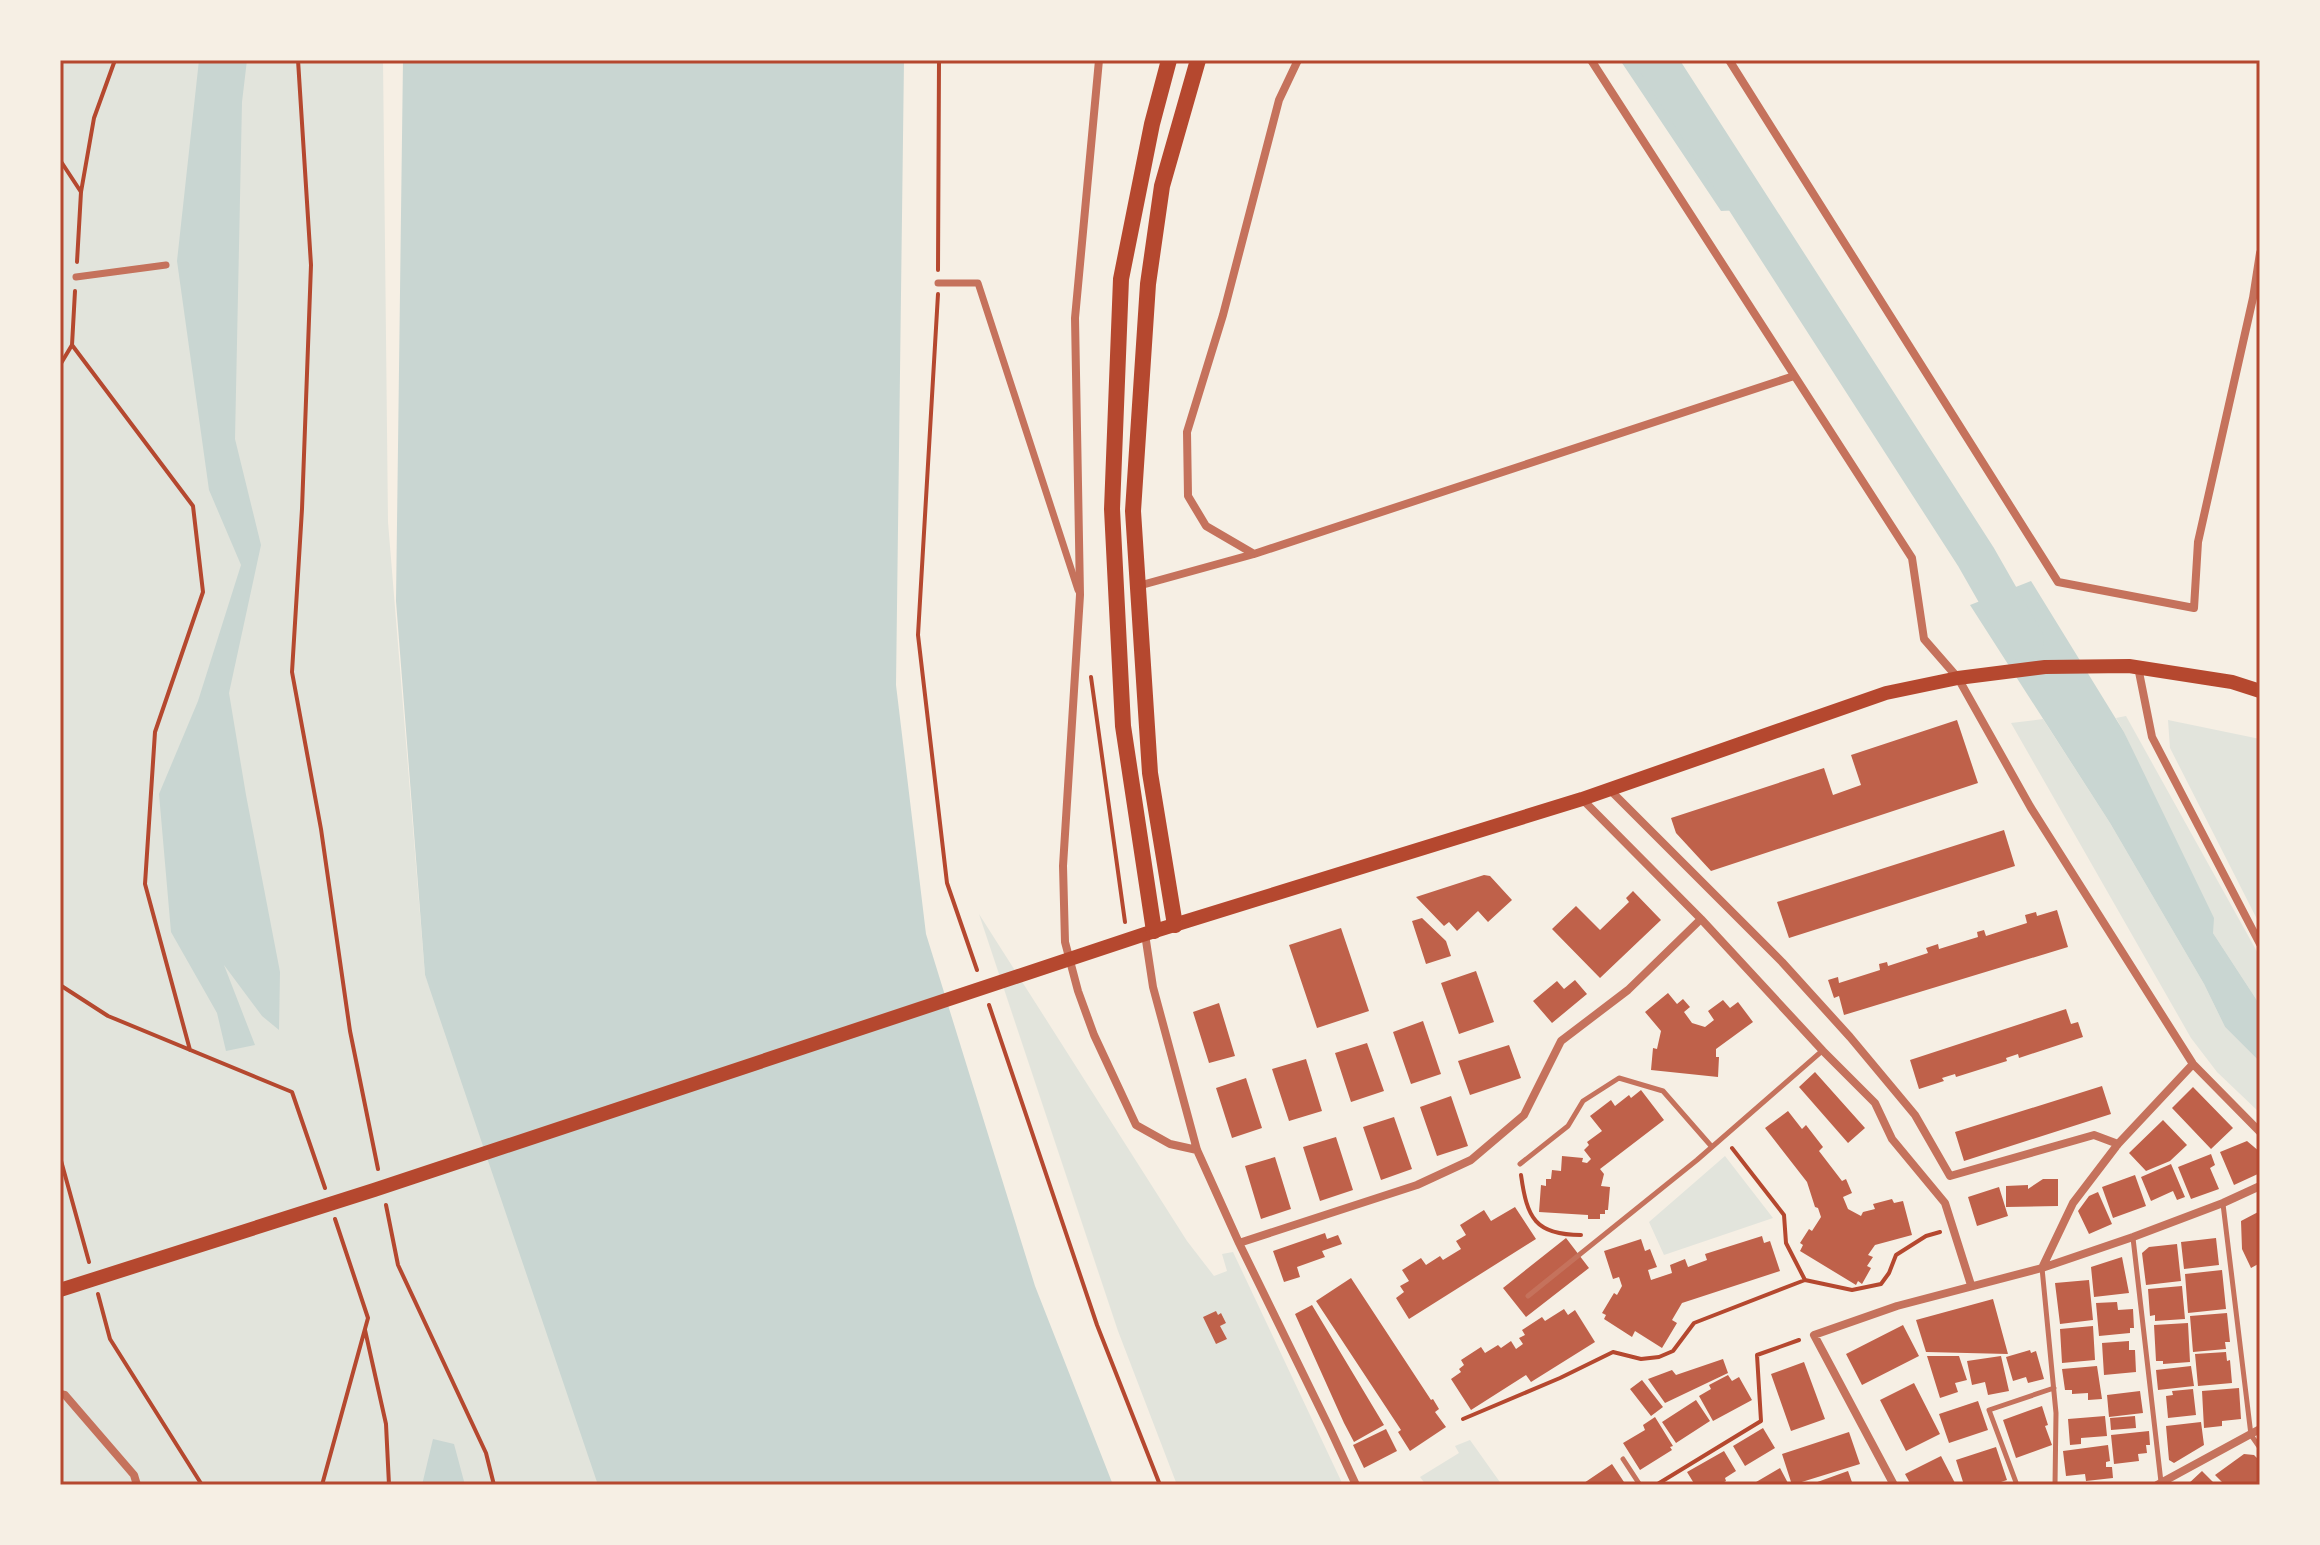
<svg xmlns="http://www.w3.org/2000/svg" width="2320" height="1545" viewBox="0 0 2320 1545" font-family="'IBM Plex Sans',sans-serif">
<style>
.green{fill:#e2e4dc}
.water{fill:#c9d6d2}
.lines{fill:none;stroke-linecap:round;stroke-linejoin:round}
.river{stroke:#c9d6d2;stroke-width:40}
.building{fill:#bf614a}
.path{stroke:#b5482f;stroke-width:4}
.service{stroke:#c5725c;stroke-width:5}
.pedestrian{stroke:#c5725c;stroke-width:7}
.minor{stroke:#c5725c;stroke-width:8}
.secondary{stroke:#b5482f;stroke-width:14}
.trunk{stroke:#b5482f;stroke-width:16}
.neatline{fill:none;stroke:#b5482f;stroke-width:3}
</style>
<rect width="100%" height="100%" fill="#f6efe4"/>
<!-- green -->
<path class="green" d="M60,60H383L388,522L425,975L621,1485H60Z
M2126,716L2260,957V1005L2213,933L2124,732L2116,718Z
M2043,719L2110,823L2204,984L2225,1027L2260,1062V1113L2217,1072L2191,1038L2011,723Z
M2168,720L2260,739V925L2170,748Z
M979,914L1187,1241L1214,1276L1227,1271L1222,1254L1233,1252L1343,1485H1177L1118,1331Z
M1725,1156L1773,1218L1664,1255L1649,1222Z
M1470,1440L1502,1485H1426L1420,1477L1459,1453L1455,1446Z"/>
<!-- water -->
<path class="water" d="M199,60H247L242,102L235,439L261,545L229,693L246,795L280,972L279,1030L262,1016L224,965L255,1045L226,1051L217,1013L171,932L159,794L198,701L241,565L209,490L177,261Z
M403,60H904L896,685L926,934L1035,1286L1113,1485H598L425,975L396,601Z
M1620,60H1665L1672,85L1742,210L1721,211Z
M2031,581L2124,732L2214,918L2213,933L2260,1005V1062L2225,1027L2204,984L2110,823L1970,605Z
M433,1439L454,1444L465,1485H422Z"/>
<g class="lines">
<!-- river -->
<path class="river" d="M1656,60L1976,557L2024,641"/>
</g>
<!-- building -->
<path class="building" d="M1957,720L1978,783L1711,871L1676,833L1671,818L1824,768L1833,795L1861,785L1851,755Z
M2004,830L2015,866L1789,938L1777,902Z
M1484,875L1490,876L1512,900L1488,922L1478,911L1457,931L1449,922L1444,926L1416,897Z
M1633,891L1661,920L1600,978L1552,929L1576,906L1600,930L1629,902L1626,898Z
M2057,910L2068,947L1844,1015L1839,996L1834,998L1828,980L1838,977L1839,983L1880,970L1879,964L1887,962L1888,966L1928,953L1926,948L1938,944L1939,949L1978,937L1977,932L1984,930L1986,936L2027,923L2025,915L2036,912L2037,916Z
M1422,918L1446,941L1451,956L1426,964L1412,921Z
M1341,928L1369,1011L1317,1028L1289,945Z
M1476,971L1494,1022L1459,1034L1441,983Z
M1575,980L1587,994L1552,1023L1533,1001L1557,981L1564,989Z
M1668,993L1677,1004L1683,999L1690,1007L1684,1012L1692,1023L1705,1027L1714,1020L1708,1011L1723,1000L1730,1008L1738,1002L1753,1022L1716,1049V1057H1719L1718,1077L1651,1070L1653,1048L1657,1049L1661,1031L1645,1012Z
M1219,1003L1235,1056L1209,1063L1193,1012Z
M2066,1009L2071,1024L2078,1022L2083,1037L2019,1058L2018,1054L2006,1058L2007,1061L1956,1077L1955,1074L1942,1078L1944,1081L1919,1089L1910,1060Z
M1423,1021L1441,1074L1411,1084L1393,1032Z
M1367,1043L1384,1091L1351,1102L1335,1053Z
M1509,1045L1521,1078L1470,1095L1458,1061Z
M1306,1059L1322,1111L1289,1121L1272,1069Z
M1815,1072L1865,1128L1848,1143L1799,1087Z
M1246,1078L1262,1128L1232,1138L1216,1088Z
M2102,1086L2111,1114L1964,1161L1955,1132Z
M2193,1087L2233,1128L2211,1149L2172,1108Z
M1641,1090L1664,1120L1600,1169L1604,1174L1601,1186L1610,1187L1608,1210H1605V1214H1600V1219H1588V1215L1539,1212L1541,1185L1546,1186V1179H1551L1552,1170L1561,1171L1562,1156L1583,1158L1582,1162L1587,1163L1591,1159L1584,1150L1589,1145L1587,1142L1602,1131L1590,1116L1611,1100L1615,1106L1629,1095L1631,1098Z
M1451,1096L1468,1146L1437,1156L1420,1107Z
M1788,1111L1802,1129L1806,1125L1823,1147L1819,1151L1842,1181L1846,1179L1852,1193L1843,1197L1848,1209L1861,1216L1863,1212L1875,1209L1873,1204L1892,1199L1894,1203L1903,1201L1912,1235L1875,1245L1868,1255L1873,1257L1867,1266L1871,1268L1862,1284L1858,1281L1856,1285L1800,1251L1803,1245L1800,1243L1809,1229L1812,1231L1821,1217L1818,1208L1815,1207L1807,1182L1765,1128Z
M1394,1117L1412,1169L1381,1180L1363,1127Z
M2163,1120L2187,1145L2170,1161L2146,1171L2129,1153Z
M1336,1137L1353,1190L1320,1201L1303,1147Z
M2247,1141L2260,1152V1173L2234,1185L2220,1152Z
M2211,1154L2215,1165L2210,1168L2219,1189L2191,1199L2178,1167Z
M1275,1157L1291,1209L1261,1219L1245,1166Z
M2171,1164L2185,1197L2177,1200L2173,1191L2151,1201L2141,1177Z
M2135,1175L2146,1206L2113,1218L2102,1187Z
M2043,1179H2058V1206L2006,1207V1186L2028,1185V1189Z
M1999,1187L2008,1216L1977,1226L1968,1197Z
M2098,1192L2112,1224L2089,1234L2078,1211L2089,1196Z
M1515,1207L1536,1239L1409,1319L1396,1298L1404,1292L1400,1286L1409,1281L1402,1270L1421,1258L1426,1265L1440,1256L1443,1260L1461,1249L1456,1241L1466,1235L1460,1225L1484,1210L1491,1221Z
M2260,1211V1263L2251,1268L2242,1249L2241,1221Z
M1325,1233L1327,1239L1338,1235L1342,1244L1322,1251L1325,1257L1297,1267L1300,1277L1284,1282L1273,1251Z
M1762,1236L1764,1243L1770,1241L1780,1271L1682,1303L1672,1320L1677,1323L1662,1348L1635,1331L1632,1337L1604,1319L1606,1315L1602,1313L1614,1293L1617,1295L1622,1286L1619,1277L1613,1279L1604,1251L1641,1239L1645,1251L1650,1249L1657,1267L1648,1270L1651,1280L1672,1273L1670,1265L1685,1259L1688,1267L1707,1260L1705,1254Z
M1566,1238L1589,1268L1526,1317L1503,1288Z
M2216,1238L2219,1265L2184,1269L2181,1242Z
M2177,1244L2181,1281L2146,1285L2142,1253L2149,1247Z
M2122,1257L2129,1293L2094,1297L2091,1267Z
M2222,1270L2226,1309L2188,1313L2185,1274Z
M1351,1278L1431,1400L1433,1399L1439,1409L1435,1412L1446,1427L1410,1451L1398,1432L1401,1430L1316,1301Z
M2089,1280L2093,1320L2060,1324L2055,1283Z
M2182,1286L2185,1319L2155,1321V1315L2150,1316L2148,1289Z
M1993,1299L2008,1354L1926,1352L1916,1320Z
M2117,1302L2118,1310L2133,1309L2134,1328H2130V1333L2099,1336L2096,1303Z
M1312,1305L1384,1425L1354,1442L1344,1423L1295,1314Z
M1564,1309L1568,1315L1575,1310L1595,1342L1531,1382L1526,1375L1471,1410L1451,1379L1461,1372L1459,1369L1464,1365L1461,1360L1481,1347L1485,1353L1498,1345L1501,1348L1511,1341L1516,1349L1523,1344L1519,1338L1525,1335L1522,1330L1542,1317L1545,1321Z
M1216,1311L1218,1315L1221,1313L1226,1323L1220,1326L1227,1339L1216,1344L1203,1317Z
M2227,1313L2230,1342H2225L2226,1349L2193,1352L2190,1316Z
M2188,1323L2190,1362L2163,1364V1361H2156L2154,1325Z
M1903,1325L1919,1356L1862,1385L1846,1354Z
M2093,1326L2095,1360L2062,1363L2060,1329Z
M2129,1341V1350H2135L2136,1372L2104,1375L2102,1343Z
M2030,1350L2031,1353L2036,1351L2044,1379L2028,1383L2026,1377L2013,1381L2006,1357Z
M2226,1352L2227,1361L2230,1360L2232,1383L2198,1386L2195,1354Z
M1927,1356H1959L1967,1380L1955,1383L1958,1392L1940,1398Z
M2001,1356L2009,1391L1988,1395L1985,1382L1972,1385L1967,1361Z
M1723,1359L1728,1373L1665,1403L1648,1379L1672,1370L1676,1375Z
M1804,1362L1825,1419L1791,1431L1771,1374Z
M2097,1366L2102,1399L2088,1400V1393L2072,1394V1390H2065L2062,1369Z
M2191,1366L2194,1386L2158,1390L2156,1370Z
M1728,1375L1732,1381L1739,1377L1752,1400L1713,1421L1699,1396L1711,1389L1709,1385Z
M1642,1380L1663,1407L1651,1416L1630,1389Z
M1914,1383L1940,1434L1906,1451L1880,1400Z
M2239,1388L2241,1419L2222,1421V1426L2204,1428L2202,1391Z
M2193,1389L2196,1415L2168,1418L2166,1396L2173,1395L2172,1391Z
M2140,1391L2143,1413L2109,1417L2107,1395Z
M1696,1400L1710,1421L1676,1443L1662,1422Z
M1978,1401L1988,1430L1949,1443L1939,1414Z
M2042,1406L2048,1425L2045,1426L2052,1445L2016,1458L2003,1420Z
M2105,1416L2107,1436L2081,1438V1444L2070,1445L2068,1419Z
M2135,1416L2136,1428L2111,1430L2110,1418Z
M1655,1417L1673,1446L1670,1447L1672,1450L1640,1470L1623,1443L1645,1430L1643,1425Z
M2201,1422L2204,1445L2174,1463L2169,1460L2166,1426Z
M1763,1428L1775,1448L1745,1466L1733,1446Z
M1386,1429L1397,1451L1364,1468L1353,1445Z
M2149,1431L2150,1445H2146L2147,1453L2138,1454L2139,1461L2114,1464L2111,1435Z
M1849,1432L1860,1464L1792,1485L1782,1454Z
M2108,1445L2110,1461L2106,1462V1467H2112L2113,1478L2086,1481L2085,1474L2066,1476L2063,1451Z
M1996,1447L2007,1480L1992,1485H1964L1956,1460Z
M1724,1451L1736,1471L1725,1478L1726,1481L1719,1485H1695L1687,1472Z
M2244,1454L2254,1455L2260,1461V1479L2254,1485H2225L2215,1475Z
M1941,1456L1956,1485H1911L1905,1474Z
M1612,1464L1626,1485H1581Z
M1780,1468L1789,1485H1751Z
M1848,1471L1853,1485H1809Z
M2202,1471L2216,1485H2187Z"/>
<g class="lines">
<!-- path -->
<path class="path" d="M298,60L311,265L302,509L292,672L321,829L350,1031L378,1169
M60,160L81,192L77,262
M81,192L94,118L115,60
M938,270L939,60
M938,294L918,635L947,883L977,970
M72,345L193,506L203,592L155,732L145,884L190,1050
M60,365L72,345L75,291
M1091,677L1125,922
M60,985L108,1016L292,1092L325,1188
M989,1005L1097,1325L1160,1485
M1732,1148L1784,1215L1786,1243L1805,1280
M60,1157L89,1262
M1521,1175C1527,1218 1535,1235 1581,1235
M386,1205L398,1265L486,1453L494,1485
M98,1294L110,1339L202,1485
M365,1330L386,1424L389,1485
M1463,1419L1560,1378L1613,1352L1641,1359L1659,1357L1673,1351L1694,1323L1805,1280L1852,1290L1881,1284L1889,1273L1896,1255L1926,1236L1940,1232
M322,1485L368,1318L335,1219
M1656,1485L1761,1421L1757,1355L1799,1340"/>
<!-- service -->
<path class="service" d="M1520,1164L1568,1126L1583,1101L1619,1078L1663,1091L1712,1147
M2223,1204L2251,1435L2260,1448
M2133,1238L2161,1482
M2042,1268L2056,1413L2055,1485
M1528,1296L1697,1160L1822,1051
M1623,1459L1640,1485
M2017,1485L1989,1410L2054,1388"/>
<!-- pedestrian -->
<path class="pedestrian" d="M76,277L166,265
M938,283H978L1078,590"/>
<!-- minor -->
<path class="minor" d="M1099,60L1075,318L1080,595L1063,866L1065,942L1078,991L1094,1035L1136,1125L1170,1144L1197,1150
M1298,60L1279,100L1223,315L1187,432L1188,496L1206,526L1254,554L1794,376
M1591,60L1912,558L1924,639L1958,678L2031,808L2193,1064L2260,1132
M1729,60L2058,582L2194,608L2198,542L2253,298L2260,253
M1138,586L1254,554
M2138,667L2152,737L2260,944
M1610,790L1782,962L1850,1037L1915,1115L1950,1176L2094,1135L2118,1144
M1582,799L1701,919L1823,1051L1875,1103L1892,1139L1945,1203L1971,1285
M1145,934L1153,987L1197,1150L1239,1243L1330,1429L1356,1485
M1239,1243L1417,1185L1471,1160L1524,1115L1561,1041L1628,990L1701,919
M2042,1268L2073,1203L2118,1144L2193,1064
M60,1394L65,1395L134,1475L137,1485
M1894,1485L1814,1335L1897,1306L2042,1268L2133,1237L2223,1203L2260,1186
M2157,1485L2260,1429"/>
<!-- secondary -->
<path class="secondary" d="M60,1290L374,1190L1145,934L1582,799L1886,693L1958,678L2045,667L2129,666L2232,682L2260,691"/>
<!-- trunk -->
<path class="trunk" d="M1175,925L1150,773L1133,511L1148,284L1162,186L1198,60
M1154,931L1123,726L1112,509L1121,279L1152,124L1169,60"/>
</g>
<!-- border -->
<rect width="2320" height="1545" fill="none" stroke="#f6efe4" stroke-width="124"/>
<rect x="62" y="62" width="2196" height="1421" class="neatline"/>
</svg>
